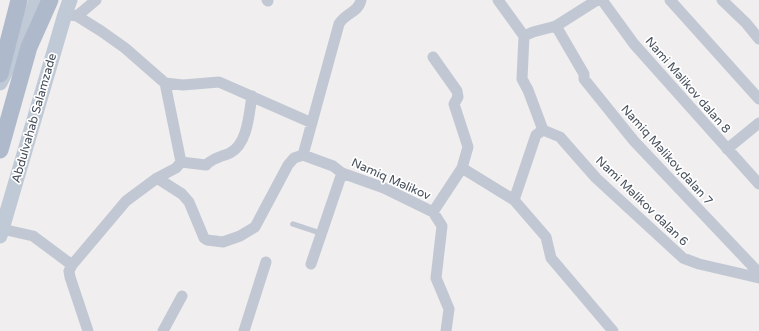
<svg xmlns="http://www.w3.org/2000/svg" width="759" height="331" viewBox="0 0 759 331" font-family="'Varela Round',sans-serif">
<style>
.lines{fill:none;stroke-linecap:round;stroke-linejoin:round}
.lane{stroke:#c1c8d3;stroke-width:5.5}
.street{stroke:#c1c8d3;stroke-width:11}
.secondary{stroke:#c0c9d6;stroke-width:15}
.primary{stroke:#aebacc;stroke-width:17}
.labels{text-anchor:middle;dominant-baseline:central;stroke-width:3.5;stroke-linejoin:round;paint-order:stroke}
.street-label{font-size:12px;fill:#464f5b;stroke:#fff}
</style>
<rect width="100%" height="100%" fill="#f0eeee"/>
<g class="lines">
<!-- lane -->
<path class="lane" d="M293,224L320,233"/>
<!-- street -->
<path class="street" d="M267,0L268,1
M361,0C358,13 345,13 339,24L303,155L333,166L342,173L384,188L433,212L462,168L514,200L546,237L551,258L613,331
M498,0L524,36
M602,0L634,44L759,184
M670,0L759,99
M722,0L746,23L759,39
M65,14L77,16L101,31L125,48L165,83L181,162L176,168L157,178L126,201L72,265L69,271L70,277L88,331
M77,16L96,0
M556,26L584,74V79L634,141L759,273
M433,57L457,91L458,97L454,104L468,147L462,168
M165,83L183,85L219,82L312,123
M543,130L560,137L596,178L683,258L699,264L759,278
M727,149L759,123
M181,162L206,165C214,157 221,157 230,153C248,144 249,113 252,96
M157,178L182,194L189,202L204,238L207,240L223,242L240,236L255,227L288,165L294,158L303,155
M514,200L536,135L543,130L528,90L522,79L524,36L533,32L556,26L597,0
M433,212L442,226L436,278L449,309L446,331
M2,229L33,236L72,265
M311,264L342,173
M163,331L182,296
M244,331L266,262"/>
<!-- secondary -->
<path class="secondary" d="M0,83L25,33L36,0
M0,236L65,14L70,0"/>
<!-- primary -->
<path class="primary" d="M0,74L19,0
M0,150L29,47L50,0"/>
</g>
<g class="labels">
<!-- street labels -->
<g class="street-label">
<text transform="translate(688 85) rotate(49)">Nami Məlikov dalan 8</text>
<text transform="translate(34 118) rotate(-74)">Abdulvahab Salamzade</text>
<text transform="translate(667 155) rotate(48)">Namiq Məlikov,dalan 7</text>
<text transform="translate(391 179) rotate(24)">Namiq Məlikov</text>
<text transform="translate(642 201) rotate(44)">Nami Məlikov dalan 6</text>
</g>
</g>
</svg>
